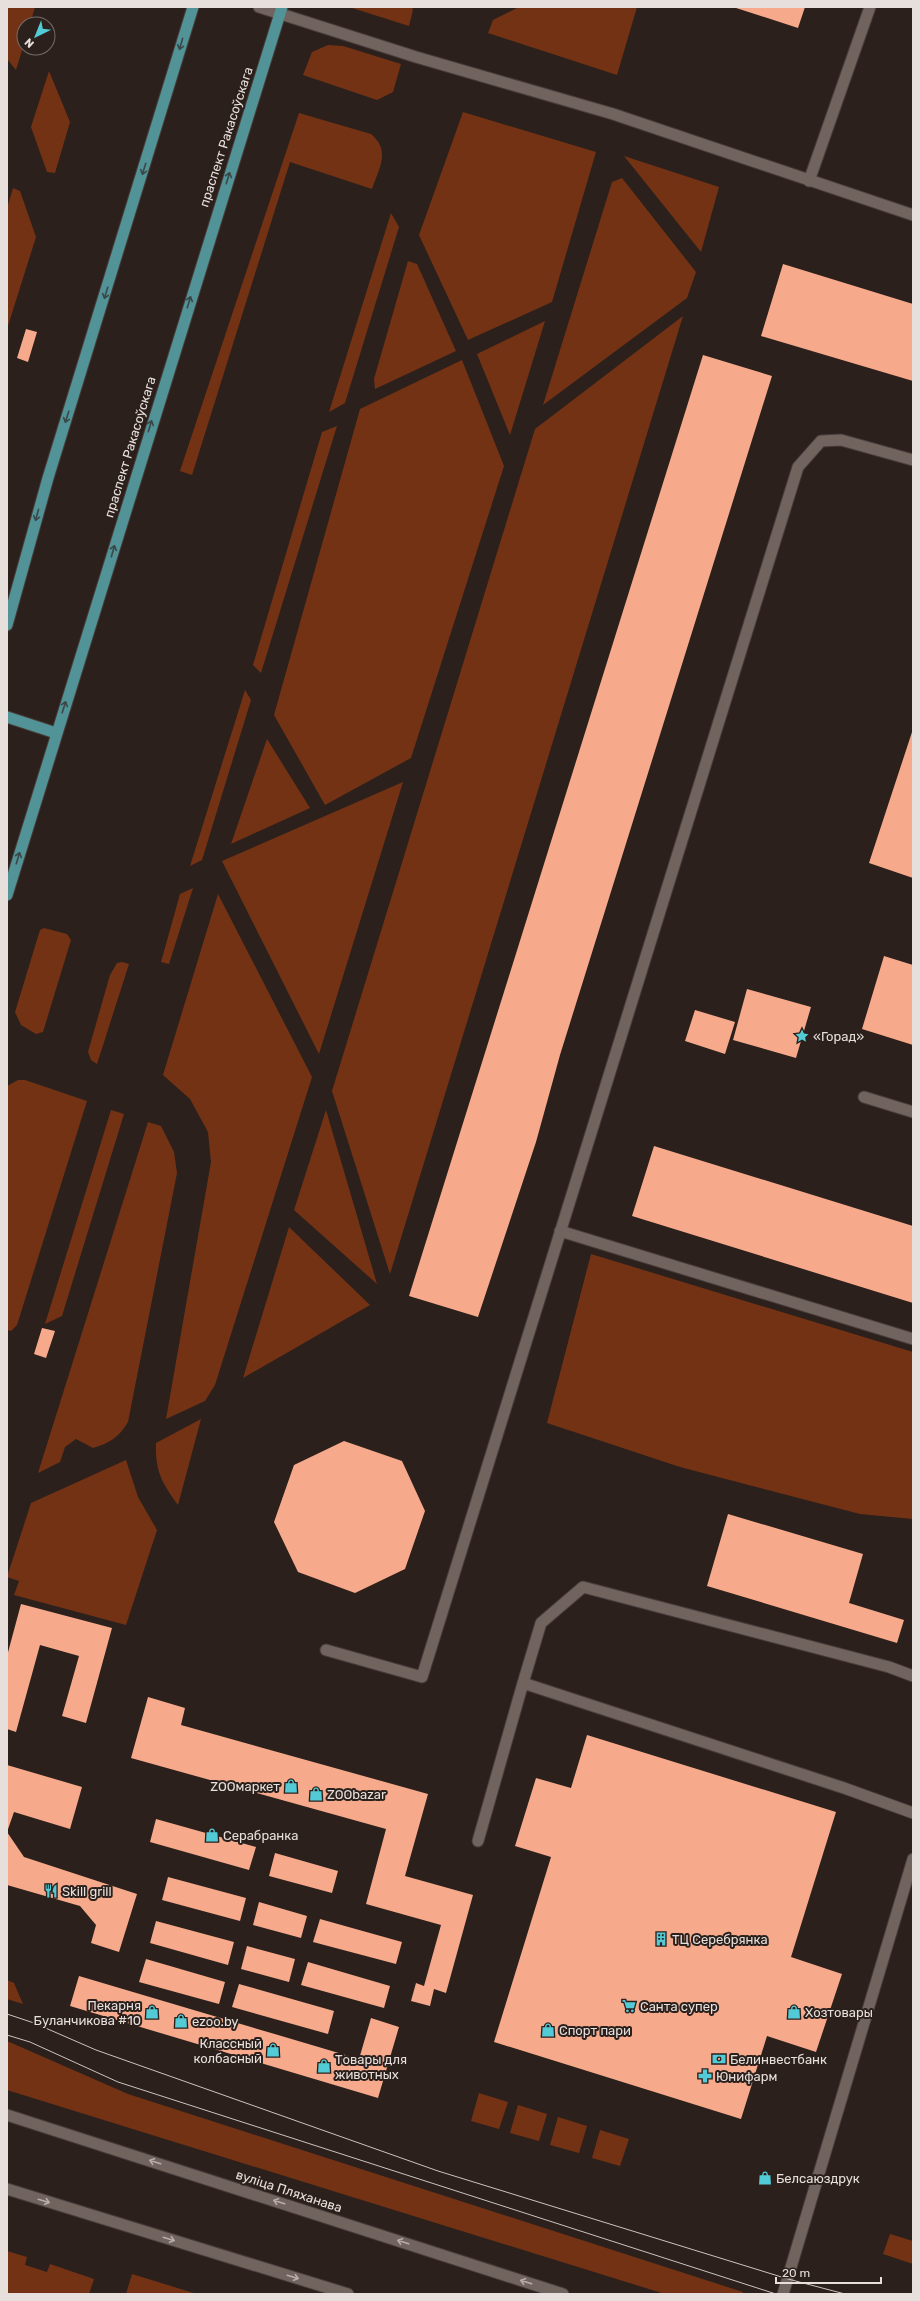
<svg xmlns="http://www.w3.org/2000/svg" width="920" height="2301" viewBox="0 0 920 2301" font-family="Rubik,sans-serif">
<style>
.green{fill:#743214}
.building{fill:#f7aa8b}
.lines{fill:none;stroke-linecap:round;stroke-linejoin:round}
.service-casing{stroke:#463c39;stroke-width:13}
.secondary-casing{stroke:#463c39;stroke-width:13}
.primary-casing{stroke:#463c39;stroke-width:13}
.service{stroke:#71635e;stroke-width:11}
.secondary{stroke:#71635e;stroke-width:11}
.primary{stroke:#529398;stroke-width:11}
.tram{stroke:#cbc3bf;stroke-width:1}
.oneway{stroke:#394847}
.oneway2{stroke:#b8adaa}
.labels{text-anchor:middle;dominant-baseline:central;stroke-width:4;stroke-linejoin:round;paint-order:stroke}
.street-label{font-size:13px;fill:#e7dfdc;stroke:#2b201c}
.poi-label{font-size:13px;fill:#e7dfdc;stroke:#2b201c;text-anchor:start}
</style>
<rect width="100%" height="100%" fill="#2b201c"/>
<!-- green -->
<path class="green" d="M7,7H35L30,24H24V44L16,70L7,59Z
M349,7H412L413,10L409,26Z
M519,7H637L617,75L488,33L493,20Z
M328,45L343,46L401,64L393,92L377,100L303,75L312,52Z
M49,71L70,122L55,173L47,172L31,127Z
M463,112L596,152L552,302L468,340L419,235Z
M299,113L371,134C391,151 379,168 372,189L290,162L192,475L180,471Z
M624,156L719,187L701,252Z
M622,178L696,272L687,298L543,405L612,182Z
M13,188L20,191L36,237L7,329V208Z
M391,213L399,227L345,403L329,412Z
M408,261L417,264L456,351L375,389L374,379Z
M683,316L390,1274L332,1091L535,429Z
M545,321L510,435L477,354Z
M462,360L504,466L411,758L325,805L274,715L360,409Z
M337,426L261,673L253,665L322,432Z
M245,690L251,700L202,860L190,866Z
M267,739L310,808L231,844Z
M403,782L319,1054L222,861Z
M193,888L169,964L161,962L180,894Z
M218,894L312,1077L215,1385L205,1401L166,1419L211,1162L208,1132L190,1099L163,1075Z
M44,928L67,934L71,940L43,1032L36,1034L21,1025L15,1012L40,930Z
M122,962L129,964L97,1064L91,1060L88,1052L110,975L117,963Z
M18,1080H25L87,1101L17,1325L11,1331L7,1330V1086Z
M111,1110L124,1114L62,1316L45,1324Z
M326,1110L377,1284L294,1210Z
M148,1122L161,1126L174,1152L177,1173L128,1422C119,1437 110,1443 93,1448L76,1439L65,1447L60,1462L38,1473Z
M289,1227L370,1305L243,1378Z
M591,1254L913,1352V1519L860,1514L680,1467L547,1423Z
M201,1419L178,1505C162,1483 155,1471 156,1443Z
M126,1460L138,1497L157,1530L126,1625L14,1595L19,1581L7,1577L31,1503Z
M7,1980L14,1983L23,2004L7,1999Z
M7,2041L128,2094L743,2292L742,2294H665L7,2090Z
M479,2093L508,2102L499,2129L471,2121Z
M518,2105L547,2114L539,2141L510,2133Z
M558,2117L587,2126L579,2153L550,2145Z
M600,2130L629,2139L620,2166L592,2158Z
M890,2234L913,2241V2264L883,2254Z
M7,2251L27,2257L25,2265L47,2272L50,2264L94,2279L89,2294H7Z
M132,2274L197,2294H126Z"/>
<!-- building -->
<path class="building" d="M733,7H805L798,28Z
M783,264L913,304V381L761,336Z
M26,329L37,332L28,362L17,358Z
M703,355L772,376L560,1055L536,1142L478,1317L409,1296Z
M913,729V878L869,863Z
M884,956L913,965V1045L862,1029Z
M747,989L811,1007L796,1058L733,1040Z
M695,1010L735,1022L725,1054L685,1041Z
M654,1146L913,1226V1303L632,1216Z
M42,1328L55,1331L46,1358L34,1354Z
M344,1441L402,1461L425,1511L405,1569L355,1593L298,1572L274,1522L294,1465Z
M728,1514L863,1554L849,1603L904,1620L897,1643L707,1586Z
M21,1604L112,1628L86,1723L62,1716L79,1656L40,1645L16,1732L7,1729V1656Z
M148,1697L185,1708L181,1725L428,1794L405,1876L473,1895L446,1993L434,1989L430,2006L411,2001L416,1983L424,1986L441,1925L366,1904L386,1829L131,1758Z
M587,1735L836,1812L791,1957L842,1974L816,2052L767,2036L741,2119L494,2042L551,1857L515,1846L536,1778L571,1788Z
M7,1765L82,1787L70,1829L14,1812L7,1832L24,1857L137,1894L119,1952L91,1943L96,1925L80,1906L7,1885Z
M156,1819L256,1847L249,1870L150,1842Z
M275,1853L338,1871L332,1893L269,1876Z
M168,1877L246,1898L240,1921L162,1900Z
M259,1902L307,1916L301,1938L253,1925Z
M320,1919L402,1942L396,1964L313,1942Z
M156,1921L234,1942L228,1965L150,1943Z
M247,1946L295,1959L289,1982L241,1969Z
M146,1959L225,1982L219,2004L139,1982Z
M308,1962L390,1986L384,2008L301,1985Z
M79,1976L359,2059L371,2018L399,2027L378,2098L70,2006Z
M239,1984L334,2011L328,2034L232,2007Z"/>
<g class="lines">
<!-- service casing -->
<g class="service-casing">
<path id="service" d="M259,7L416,57L613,114L913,215
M809,181L870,7
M864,1097L913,1112
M560,1231L913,1339
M326,1650L422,1677L798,467L821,441L841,440L913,460
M523,1683L541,1623L583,1587L889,1667L913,1676
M478,1841L523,1683L844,1788L913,1813
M783,2294L913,1859"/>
</g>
<!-- secondary casing -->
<g class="secondary-casing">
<path id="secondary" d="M7,2115L563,2294
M7,2189L348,2294"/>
</g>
<!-- primary casing -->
<g class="primary-casing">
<path id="primary" d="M7,625L48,478L193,7
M7,717L56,733
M7,895L282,7"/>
</g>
<!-- service -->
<use href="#service" class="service"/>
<!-- secondary -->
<use href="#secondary" class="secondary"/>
<!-- primary -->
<use href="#primary" class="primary"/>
<!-- tram -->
<path class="tram" d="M7,2014L34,2023L96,2050L438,2171L788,2279L845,2294
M7,2035L30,2042L118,2082L776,2294"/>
</g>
<!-- one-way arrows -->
<defs><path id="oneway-shaft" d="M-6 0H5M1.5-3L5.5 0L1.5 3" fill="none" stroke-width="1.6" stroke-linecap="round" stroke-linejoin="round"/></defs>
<g class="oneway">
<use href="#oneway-shaft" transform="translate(181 44) rotate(106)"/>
<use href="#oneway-shaft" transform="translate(144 169) rotate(107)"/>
<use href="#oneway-shaft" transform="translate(228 178) rotate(-73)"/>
<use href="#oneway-shaft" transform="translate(106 293) rotate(107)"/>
<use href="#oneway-shaft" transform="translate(189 302) rotate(-73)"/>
<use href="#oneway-shaft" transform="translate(67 417) rotate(108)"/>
<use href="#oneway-shaft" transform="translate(150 426) rotate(-73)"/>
<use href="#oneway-shaft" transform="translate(37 515) rotate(105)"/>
<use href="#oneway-shaft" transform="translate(113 551) rotate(-74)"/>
<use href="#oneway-shaft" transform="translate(64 707) rotate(-72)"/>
<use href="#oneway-shaft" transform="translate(18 858) rotate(-73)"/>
</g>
<g class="oneway2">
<use href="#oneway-shaft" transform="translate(155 2162) rotate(-162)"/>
<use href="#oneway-shaft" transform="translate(44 2201) rotate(17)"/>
<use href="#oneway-shaft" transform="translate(279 2202) rotate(-162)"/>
<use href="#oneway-shaft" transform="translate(169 2239) rotate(17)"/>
<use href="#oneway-shaft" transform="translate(403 2242) rotate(-162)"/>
<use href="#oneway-shaft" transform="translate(293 2277) rotate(17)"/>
<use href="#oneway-shaft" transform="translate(526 2282) rotate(-162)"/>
</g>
<!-- icons -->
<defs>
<g id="sight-bare" transform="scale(1.08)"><path d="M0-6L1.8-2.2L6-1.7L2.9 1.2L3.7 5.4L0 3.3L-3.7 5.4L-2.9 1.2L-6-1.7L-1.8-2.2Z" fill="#52cbd7" stroke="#2b201c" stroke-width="2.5" paint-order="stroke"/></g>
<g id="shop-bare" transform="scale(1.08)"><path d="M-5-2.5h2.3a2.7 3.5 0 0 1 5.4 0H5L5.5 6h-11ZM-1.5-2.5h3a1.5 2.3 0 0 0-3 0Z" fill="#52cbd7" stroke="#2b201c" stroke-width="2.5" paint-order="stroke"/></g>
<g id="restaurant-bare" transform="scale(1.08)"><path d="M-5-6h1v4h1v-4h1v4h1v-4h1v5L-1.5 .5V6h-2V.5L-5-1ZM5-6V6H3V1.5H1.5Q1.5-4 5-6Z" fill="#52cbd7" stroke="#2b201c" stroke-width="2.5" paint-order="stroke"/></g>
<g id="building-bare" transform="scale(1.08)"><path d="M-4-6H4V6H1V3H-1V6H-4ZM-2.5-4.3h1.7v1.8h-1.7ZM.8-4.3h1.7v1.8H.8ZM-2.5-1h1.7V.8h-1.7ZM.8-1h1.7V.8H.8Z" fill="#52cbd7" stroke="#2b201c" stroke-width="2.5" paint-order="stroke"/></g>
<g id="supermarket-bare" transform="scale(1.08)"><path d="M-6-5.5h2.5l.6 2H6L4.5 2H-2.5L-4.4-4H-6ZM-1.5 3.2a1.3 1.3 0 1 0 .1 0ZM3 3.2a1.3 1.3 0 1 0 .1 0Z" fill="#52cbd7" stroke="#2b201c" stroke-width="2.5" paint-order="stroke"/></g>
<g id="bank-bare" transform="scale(1.08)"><path d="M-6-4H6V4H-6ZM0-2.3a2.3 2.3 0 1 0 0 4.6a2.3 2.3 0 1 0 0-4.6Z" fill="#52cbd7" stroke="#2b201c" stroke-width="2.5" paint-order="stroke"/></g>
<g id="pharmacy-bare" transform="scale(1.08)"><path d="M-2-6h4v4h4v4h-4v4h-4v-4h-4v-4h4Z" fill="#52cbd7" stroke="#2b201c" stroke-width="2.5" paint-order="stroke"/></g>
</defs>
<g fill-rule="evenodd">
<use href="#sight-bare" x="802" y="1036"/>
<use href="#shop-bare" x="291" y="1786"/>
<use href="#shop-bare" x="316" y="1794"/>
<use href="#shop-bare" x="212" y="1835"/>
<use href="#restaurant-bare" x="51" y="1891"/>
<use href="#building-bare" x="661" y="1939"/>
<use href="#supermarket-bare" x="629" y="2006"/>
<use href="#shop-bare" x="152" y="2012"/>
<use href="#shop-bare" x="794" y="2012"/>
<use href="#shop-bare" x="181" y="2021"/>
<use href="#shop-bare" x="548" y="2030"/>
<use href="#shop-bare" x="273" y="2050"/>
<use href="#bank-bare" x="719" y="2059"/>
<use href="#shop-bare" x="324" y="2066"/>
<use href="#pharmacy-bare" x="705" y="2076"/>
<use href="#shop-bare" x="765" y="2178"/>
</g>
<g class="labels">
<!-- street labels -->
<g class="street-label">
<text transform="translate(226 137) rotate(-72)">праспект Ракасоўскага</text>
<text transform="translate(130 447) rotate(-73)">праспект Ракасоўскага</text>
<text transform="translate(289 2191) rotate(18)">вуліца Пляханава</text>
</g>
<!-- poi labels -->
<g class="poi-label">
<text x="813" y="1036">«Горад»</text>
<text x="280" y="1786" text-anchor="end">ZOOмаркет</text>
<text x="327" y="1794">ZOObazar</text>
<text x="223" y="1835">Серабранка</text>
<text x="62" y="1891">Skill grill</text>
<text x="672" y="1939">ТЦ Серебрянка</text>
<text x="141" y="2005" text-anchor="end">Пекарня<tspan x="141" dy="15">Буланчикова #10</tspan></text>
<text x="640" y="2006">Санта супер</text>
<text x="805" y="2012">Хозтовары</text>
<text x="192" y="2021">ezoo.by</text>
<text x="559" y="2030">Спорт пари</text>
<text x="262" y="2043" text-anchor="end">Классный<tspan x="262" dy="15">колбасный</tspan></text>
<text x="335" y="2059">Товары для<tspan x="335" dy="15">животных</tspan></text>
<text x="730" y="2059">Белинвестбанк</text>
<text x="716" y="2076">Юнифарм</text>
<text x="776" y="2178">Белсаюздрук</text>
</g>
</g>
<!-- border -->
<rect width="920" height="2301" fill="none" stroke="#e7dfdc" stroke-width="16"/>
<!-- north arrow -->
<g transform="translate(36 36) rotate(223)"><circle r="19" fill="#2b201c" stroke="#766c69"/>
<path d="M0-3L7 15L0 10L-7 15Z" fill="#52cbd7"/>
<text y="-6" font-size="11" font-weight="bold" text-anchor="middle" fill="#e7dfdc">N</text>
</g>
<!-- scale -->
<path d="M776 2277v6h105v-6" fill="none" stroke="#e7dfdc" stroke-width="2"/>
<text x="782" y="2277" font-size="12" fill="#e7dfdc" stroke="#2b201c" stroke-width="3" paint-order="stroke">20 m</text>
</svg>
